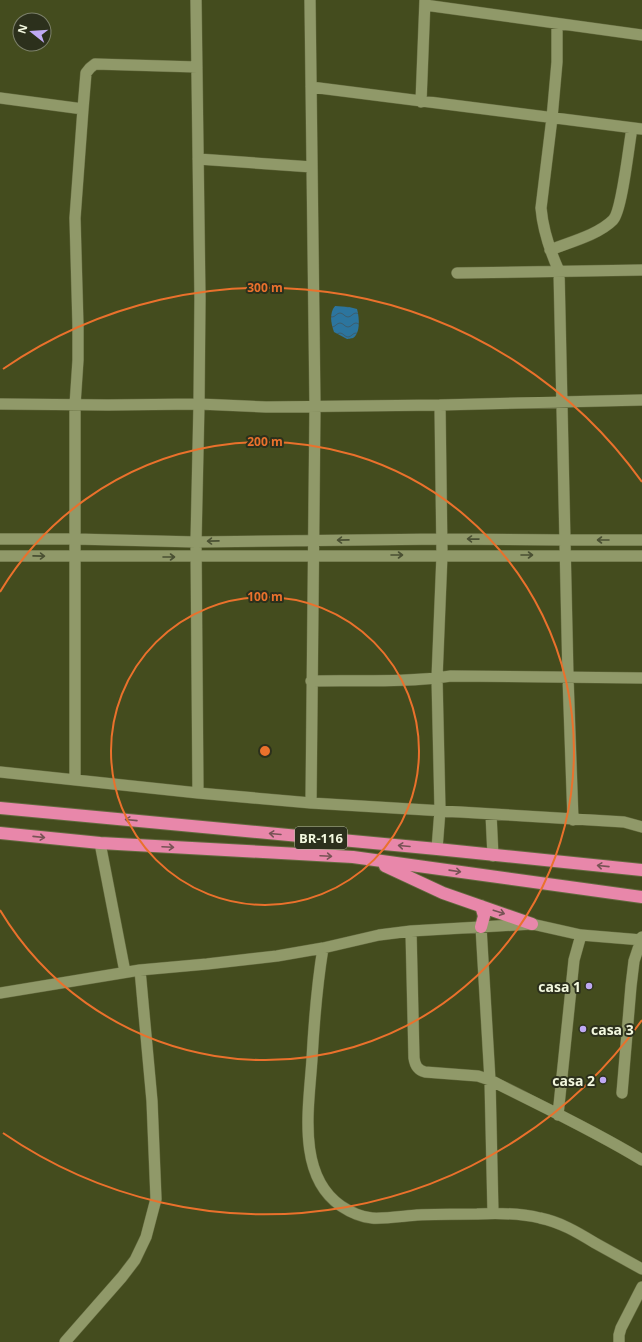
<svg xmlns="http://www.w3.org/2000/svg" width="642" height="1342" viewBox="0 0 642 1342" font-family="'Open Sans',sans-serif">
<style>
.water{fill:url(#water-waves)}
.lines{fill:none;stroke-linecap:round;stroke-linejoin:round}
.street-casing{stroke:#63693f;stroke-width:12}
.highway-casing{stroke:#63693f;stroke-width:14}
.street{stroke:#909969;stroke-width:11}
.highway{stroke:#e887aa;stroke-width:12}
.oneway{stroke:#4a5033}
.oneway2{stroke:#775355}
.ring{fill:none;stroke:#ea712c;stroke-width:2}
.poi-dot{fill:#bfa9f4;stroke:#2c301c;stroke-width:1.5}
.labels{text-anchor:middle;dominant-baseline:central;stroke-width:4;stroke-linejoin:round;paint-order:stroke}
.shield{fill:#2c301c;stroke:#b7bca4;stroke-width:1}
.shield-label{font-size:13px;font-weight:bold;fill:#f3f8df}
.poi-label{font-size:14px;font-weight:bold;fill:#f3f8df;stroke:#2c301c;text-anchor:end}
.centre{fill:#ea712c;stroke:#2c301c;stroke-width:2}
.ring-label{font-size:12px;text-anchor:middle;font-weight:bold;fill:#ea712c;stroke:#2c301c;stroke-width:4;stroke-linejoin:round;paint-order:stroke}
</style>
<defs>
<pattern id="water-waves" width="16" height="10" patternUnits="userSpaceOnUse"><rect width="16" height="10" fill="#2c759e"/><path d="M0 5q4-4 8 0t8 0" fill="none" stroke="#3c5d6c"/></pattern>
</defs>
<rect width="100%" height="100%" fill="#444c1e"/>
<!-- water -->
<path class="water" d="M335,306L349,307L357,309C359,316 361,333 353,338C353,338 348,339 347,339L334,332C331,324 329,313 335,306Z"/>
<g class="lines">
<!-- street casing -->
<g class="street-casing">
<path id="street" d="M196,0L200,299L199,404L196,542L198,793
M310,0L315,406L311,803
M425,5L642,35
M557,24V62L552,118L541,208C543,231 550,251 559,271L568,677L573,820
M311,87L642,129
M0,98L83,109L75,218L78,326V360L75,405V779
M421,102L425,0
M83,109L86,73L90,68L95,64L197,67
M198,159L312,167
M550,250C570,242 598,235 613,220C622,211 629,144 632,128
M457,273L642,270
M0,404L108,405L199,404L266,407L440,405L642,400
M0,539H75L196,542L442,539L565,540H642
M0,556H642
M311,681C358,680 405,683 451,676L642,678
M0,772L198,793L311,803L624,822L642,827
M491,814L493,856
M100,843L125,972
M437,849L440,810L437,678L442,555L440,405
M481,927L490,1080L493,1213
M411,931L414,1058C415,1065 417,1070 425,1072L478,1076L490,1080C541,1106 593,1130 642,1160
M323,948C317,985 314,1022 312,1059C309,1106 296,1175 341,1206C350,1212 361,1217 372,1218C383,1219 404,1216 417,1215C437,1214 457,1214 477,1214C498,1213 520,1213 540,1218C560,1222 577,1232 595,1243C611,1252 626,1260 642,1269
M0,993L140,970L207,964L277,956L323,948L379,935L411,931L532,924L581,935L642,940
M622,1093L631,986L634,961L642,937
M558,1115L574,960L581,935
M65,1342L122,1277L135,1260L146,1237L156,1199L152,1101L140,970
M619,1342V1335L621,1328L642,1287"/>
</g>
<!-- highway casing -->
<g class="highway-casing">
<path id="highway" d="M0,808L437,849L642,870
M0,833L100,843L353,857L642,897
M385,866L443,893L532,924
M481,906L484,916L481,927"/>
</g>
<!-- street -->
<use href="#street" class="street"/>
<!-- highway -->
<use href="#highway" class="highway"/>
</g>
<!-- one-way arrows -->
<defs><path id="oneway-shaft" d="M-6 0H5M1.5-3L5.5 0L1.5 3" fill="none" stroke-width="1.6" stroke-linecap="round" stroke-linejoin="round"/></defs>
<g class="oneway">
<use href="#oneway-shaft" transform="translate(473 539) rotate(-179)"/>
<use href="#oneway-shaft" transform="translate(343 540) rotate(179)"/>
<use href="#oneway-shaft" transform="translate(603 540) rotate(180)"/>
<use href="#oneway-shaft" transform="translate(213 541) rotate(179)"/>
<use href="#oneway-shaft" transform="translate(397 555)"/>
<use href="#oneway-shaft" transform="translate(527 555)"/>
<use href="#oneway-shaft" transform="translate(39 556) rotate(1)"/>
<use href="#oneway-shaft" transform="translate(169 557)"/>
</g>
<g class="oneway2">
<use href="#oneway-shaft" transform="translate(131 820) rotate(-174)"/>
<use href="#oneway-shaft" transform="translate(275 834) rotate(-175)"/>
<use href="#oneway-shaft" transform="translate(39 837) rotate(6)"/>
<use href="#oneway-shaft" transform="translate(404 846) rotate(-175)"/>
<use href="#oneway-shaft" transform="translate(168 847) rotate(3)"/>
<use href="#oneway-shaft" transform="translate(326 856) rotate(3)"/>
<use href="#oneway-shaft" transform="translate(603 866) rotate(-174)"/>
<use href="#oneway-shaft" transform="translate(455 871) rotate(8)"/>
<use href="#oneway-shaft" transform="translate(499 912) rotate(18)"/>
</g>
<!-- distance rings -->
<g class="ring">
<circle cx="265" cy="751" r="154"/>
<path d="M0 592A309 309 0 1 1 0 910"/>
<path d="M642 1020A463 463 0 0 1 3 1133M3 369A463 463 0 0 1 642 482"/>
</g>
<!-- markers -->
<g class="poi-dot">
<circle cx="589" cy="986" r="4"/>
<circle cx="583" cy="1029" r="4"/>
<circle cx="603" cy="1080" r="4"/>
</g>
<g class="labels">
<!-- shield labels -->
<rect class="shield" x="295" y="827" width="52" height="22" rx="3"/>
<g class="shield-label">
<text x="321" y="838">BR-116</text>
</g>
<!-- poi labels -->
<g class="poi-label">
<text x="581" y="986">casa 1</text>
<text x="591" y="1029" text-anchor="start">casa 3</text>
<text x="595" y="1080">casa 2</text>
</g>
</g>
<circle cx="265" cy="751" r="6" class="centre"/>
<g class="ring-label">
<text x="265" y="292">300 m</text>
<text x="265" y="446">200 m</text>
<text x="265" y="601">100 m</text>
</g>
<!-- north arrow -->
<g transform="translate(32 32) rotate(287)"><circle r="19" fill="#2c301c" stroke="#7c806a"/>
<path d="M0-3L7 15L0 10L-7 15Z" fill="#bfa9f4"/>
<text y="-6" font-size="11" font-weight="bold" text-anchor="middle" fill="#f3f8df">N</text>
</g>
</svg>
